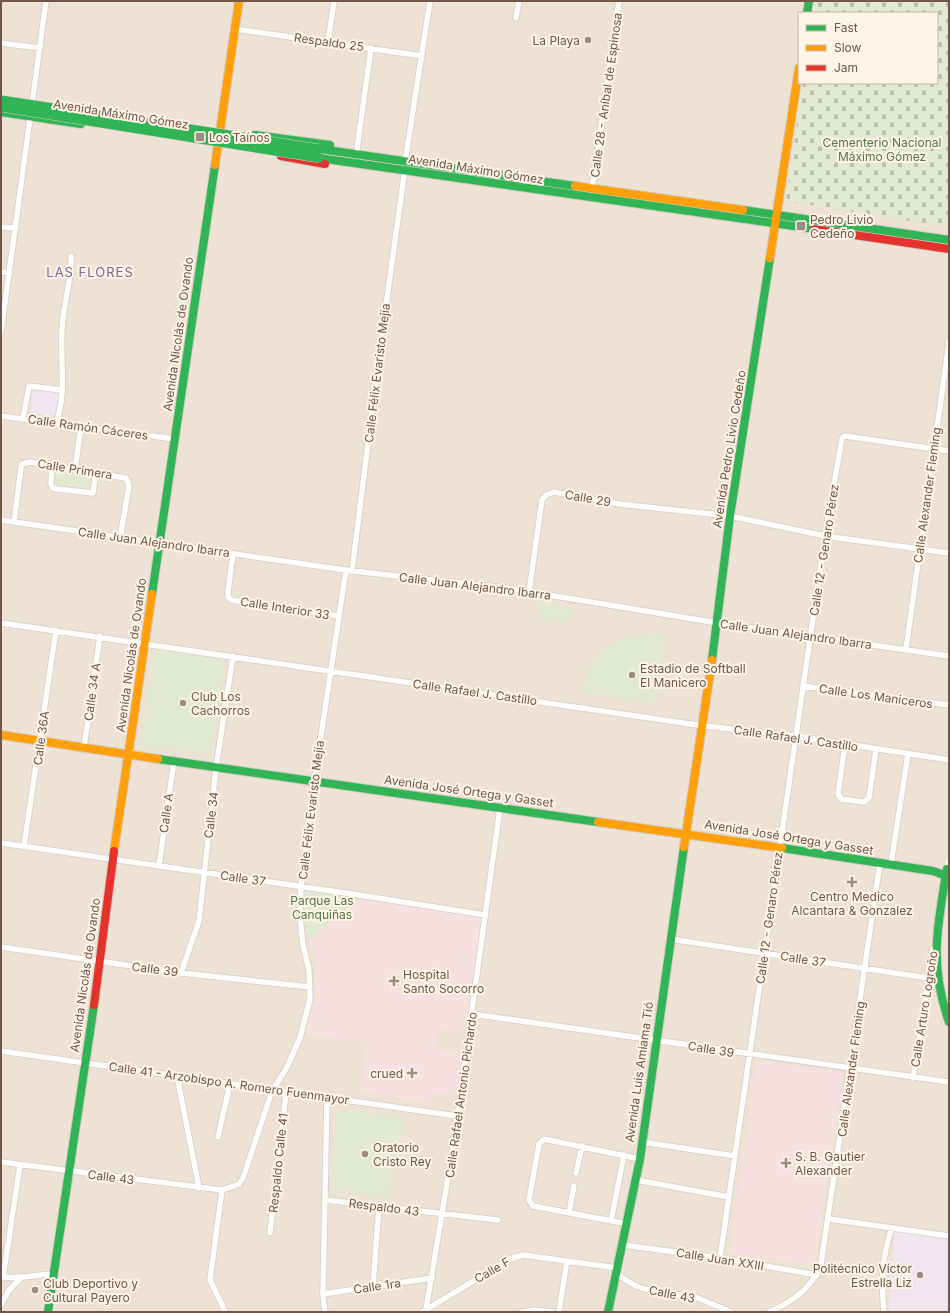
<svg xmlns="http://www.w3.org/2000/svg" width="950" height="1313" viewBox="0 0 950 1313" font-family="Inter,sans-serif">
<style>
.residential{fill:#eee2d4;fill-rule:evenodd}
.education{fill:#f1e6f0}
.medical{fill:#f7e1e0}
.cemetery{fill:url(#cemetery-stones)}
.park{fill:#e2ebd2}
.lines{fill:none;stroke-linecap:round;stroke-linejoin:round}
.street-casing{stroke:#d3ccc5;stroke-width:7}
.fast-casing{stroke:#d4cbc4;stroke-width:10}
.slow-casing{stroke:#d4cbc4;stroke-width:10}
.jam-casing{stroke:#d4cbc4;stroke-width:10}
.street{stroke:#fefdfb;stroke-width:5.5}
.fast{stroke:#30b455;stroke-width:8}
.slow{stroke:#ff9f0a;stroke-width:8}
.jam{stroke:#e5322d;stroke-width:8}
.fast-bridge-casing{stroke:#d4cbc4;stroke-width:10;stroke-linecap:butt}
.fast-bridge{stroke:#30b455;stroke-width:9}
.poi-dot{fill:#9f8c80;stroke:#fef4e7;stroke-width:1.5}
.labels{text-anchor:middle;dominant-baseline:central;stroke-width:4;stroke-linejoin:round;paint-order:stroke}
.poi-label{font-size:12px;fill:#715649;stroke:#fef4e7;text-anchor:start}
.street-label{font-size:12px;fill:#715649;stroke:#fef4e7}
.park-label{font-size:12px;fill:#537742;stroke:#fef4e7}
.neighbourhood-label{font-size:13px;letter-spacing:1px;fill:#836594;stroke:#fef4e7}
</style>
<defs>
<pattern id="cemetery-stones" width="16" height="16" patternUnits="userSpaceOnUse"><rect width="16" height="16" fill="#e2ebd2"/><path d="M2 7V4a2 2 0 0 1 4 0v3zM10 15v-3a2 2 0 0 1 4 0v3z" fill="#bcc1ac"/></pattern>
</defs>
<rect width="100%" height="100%" fill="#f5efe7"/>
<!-- residential -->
<path class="residential" d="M1,1H949V1312H1ZM799,13H937V83H799Z"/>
<!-- education -->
<path class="education" d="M34,388L60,392L57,416L30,412Z
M895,1230L949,1238V1312H889Z"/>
<!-- medical -->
<path class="medical" d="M362,897L482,915L465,1032L438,1029L435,1051L428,1050L466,1056L454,1095L434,1092L431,1103L360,1091L367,1042L306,1034L315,991L316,971L309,940Z
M949,912V988L946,980L945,931Z
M756,1061L843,1073L814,1265L730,1252Z"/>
<!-- cemetery -->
<path class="cemetery" d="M815,1H949V227L786,201L803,83H937V13H813Z"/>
<!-- park -->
<path class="park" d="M56,470L90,474V489L55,484Z
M540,603L572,607L570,622L538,617Z
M649,634L665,635L655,703L583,693C591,650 607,638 649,634Z
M154,649L225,659L211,754L141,746Z
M305,887L362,897L309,940L304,926Z
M335,1109L405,1118L387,1197L334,1189Z"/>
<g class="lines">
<!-- street casing -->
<g class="street-casing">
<path id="street" d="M516,18L519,1
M235,29L422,56
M328,42L334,1
M1,43L40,48
M357,149L371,48
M406,156L430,1
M592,189L619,1
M1,227L16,228
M1,272L10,273
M1,332L46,1
M1,416L175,439
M23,419L29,386L62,390
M56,423C67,394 60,359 62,329C63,304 72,281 71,256
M52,465L51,484L53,488L57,489L93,493L96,472
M75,469L81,427
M1,520L352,571L506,588L718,623L949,656
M14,522L21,468L22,464L30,462L126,478L129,486L120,538
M233,554L228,591V597L231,600L338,616
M352,571L379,356L404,176
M529,592L542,500L546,495L554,492L619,504L730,516L825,536L949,553
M1,623L704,726L796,736L949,760
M906,649L949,342
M803,686L949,705
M845,745L838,794L841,799L864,802L869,798L876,749
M84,747L100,636
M1,843L359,895L485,915
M24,846L56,630
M891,864L908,754
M159,866L174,761
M947,869L949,861
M670,939L928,978L936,977
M1,947L181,973L310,987
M181,973L199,921L216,768L233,656
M472,1014L949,1082
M1,1051L457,1116
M177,1076L199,1188
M913,1078L933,949
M218,1137L230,1084
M642,1142L735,1156
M1,1162L222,1190L239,1184L243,1178L272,1091L286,1069L300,1038L310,999L309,970L303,945L300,917L301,886L314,782L346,570
M576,1173L582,1146
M636,1180L729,1197
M222,1190L210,1280L225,1311
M325,1200L498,1220
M569,1213L574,1186
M829,1219L949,1236
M611,1221L624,1155
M628,1224L533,1206L529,1200L539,1144L544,1139L640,1159
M270,1233L286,1093
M623,1245L720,1258L817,1275
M720,1258L825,536L842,438L845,436L949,451
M616,1274L636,1286L648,1290L698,1298L731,1312
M1,1277C19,1279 35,1275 53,1274
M3,1278L20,1165
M373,1286L379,1206
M323,1294L432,1278
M1,1305L9,1290L21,1278
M426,1310L453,1147L500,808
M325,1312L323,1294L327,1097
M422,1312L510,1259L523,1255L617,1268
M522,1312L535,1310L553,1312
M559,1312L567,1261
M769,1312C792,1302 813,1288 821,1264L880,863
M884,1312C881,1284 882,1254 892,1228"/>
</g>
<!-- fast casing -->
<g class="fast-casing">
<path id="fast" d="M807,13L809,1
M1,112L81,124
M255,135L330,145
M320,149L575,186
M319,158L814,229
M743,210L949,240
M152,594L215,165
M712,660L730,516L770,258
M158,759L598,822
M782,848L933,871L949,877
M947,869C937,927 929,965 949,1022
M48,1312L94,1005
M608,1312L640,1159L684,847"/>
</g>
<!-- slow casing -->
<g class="slow-casing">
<path id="slow" d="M215,165L239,1
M575,186L743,210
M770,258L799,68
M1,735L158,759
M598,822L782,848
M684,847L712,660
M114,851L152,594"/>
</g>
<!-- jam casing -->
<g class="jam-casing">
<path id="jam" d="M281,156L325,164
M814,229L949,249
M94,1005L114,851"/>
</g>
<!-- street -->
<use href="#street" class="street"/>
<!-- fast -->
<use href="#fast" class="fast"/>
<!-- slow -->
<use href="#slow" class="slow"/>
<!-- jam -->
<use href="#jam" class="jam"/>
<!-- fast-bridge casing -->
<g class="fast-bridge-casing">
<path id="fast-bridge" d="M1,100L320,149
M1,107L319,158"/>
</g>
<!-- fast-bridge -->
<use href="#fast-bridge" class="fast-bridge"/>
</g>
<!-- markers -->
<g class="poi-dot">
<circle cx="588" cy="40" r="4"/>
<rect x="195" y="132" width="10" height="10" rx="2"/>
<rect x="796" y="221" width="10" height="10" rx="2"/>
<circle cx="632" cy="675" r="4"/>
<circle cx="183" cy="703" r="4"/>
<path d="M850 876h4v4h4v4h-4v4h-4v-4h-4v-4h4z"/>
<path d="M392 975h4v4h4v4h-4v4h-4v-4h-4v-4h4z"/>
<path d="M410 1067h4v4h4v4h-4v4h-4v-4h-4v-4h4z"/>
<circle cx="365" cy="1154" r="4"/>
<path d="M784 1157h4v4h4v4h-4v4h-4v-4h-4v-4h4z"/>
<circle cx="920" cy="1275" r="4"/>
<circle cx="35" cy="1290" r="4"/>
</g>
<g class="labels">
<!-- poi labels -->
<g class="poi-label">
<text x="580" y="40" text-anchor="end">La Playa</text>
<text x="209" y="137">Los Taínos</text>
<text x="810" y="219">Pedro Livio<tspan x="810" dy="14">Cedeño</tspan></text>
<text x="640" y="668">Estadio de Softball<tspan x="640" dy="14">El Manicero</tspan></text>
<text x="191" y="696">Club Los<tspan x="191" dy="14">Cachorros</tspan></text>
<text x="852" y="896" text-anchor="middle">Centro Medico<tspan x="852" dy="14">Alcantara &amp; Gonzalez</tspan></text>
<text x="403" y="974">Hospital<tspan x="403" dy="14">Santo Socorro</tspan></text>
<text x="403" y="1073" text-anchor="end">crued</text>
<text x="373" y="1147">Oratorio<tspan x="373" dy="14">Cristo Rey</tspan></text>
<text x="795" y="1156">S. B. Gautier<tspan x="795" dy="14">Alexander</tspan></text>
<text x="912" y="1268" text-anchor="end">Politécnico Víctor<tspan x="912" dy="14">Estrella Liz</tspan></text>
<text x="43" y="1283">Club Deportivo y<tspan x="43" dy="14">Cultural Payero</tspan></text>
</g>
<!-- street labels -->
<g class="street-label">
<text transform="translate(329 42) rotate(8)">Respaldo 25</text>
<text transform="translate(606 95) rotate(-82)">Calle 28 - Aníbal de Espinosa</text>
<text transform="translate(121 114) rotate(9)">Avenida Máximo Gómez</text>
<text transform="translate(476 169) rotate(9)">Avenida Máximo Gómez</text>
<text transform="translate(178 334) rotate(-82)">Avenida Nicolás de Ovando</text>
<text transform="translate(377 373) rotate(-83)">Calle Félix Evaristo Mejía</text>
<text transform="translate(88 427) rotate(8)">Calle Ramón Cáceres</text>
<text transform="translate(729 449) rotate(-81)">Avenida Pedro Livio Cedeño</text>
<text transform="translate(75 469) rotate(9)">Calle Primera</text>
<text transform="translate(927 495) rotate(-82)">Calle Alexander Fleming</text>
<text transform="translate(588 498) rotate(10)">Calle 29</text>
<text transform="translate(154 542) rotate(8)">Calle Juan Alejandro lbarra</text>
<text transform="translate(824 550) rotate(-81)">Calle 12 - Genaro Pérez</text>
<text transform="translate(475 586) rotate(7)">Calle Juan Alejandro lbarra</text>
<text transform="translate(285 608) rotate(9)">Calle Interior 33</text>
<text transform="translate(796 634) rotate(8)">Calle Juan Alejandro lbarra</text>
<text transform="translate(131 655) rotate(-82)">Avenida Nicolás de Ovando</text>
<text transform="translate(92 692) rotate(-82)">Calle 34 A</text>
<text transform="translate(475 692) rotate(8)">Calle Rafael J. Castillo</text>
<text transform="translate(876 696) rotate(8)">Calle Los Maniceros</text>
<text transform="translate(41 738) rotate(-82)">Calle 36A</text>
<text transform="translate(796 738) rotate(8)">Calle Rafael J. Castillo</text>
<text transform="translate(469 791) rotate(8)">Avenida José Ortega y Gasset</text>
<text transform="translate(311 810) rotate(-83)">Calle Félix Evaristo Mejía</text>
<text transform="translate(166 813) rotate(-82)">Calle A</text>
<text transform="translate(211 815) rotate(-83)">Calle 34</text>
<text transform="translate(789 837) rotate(9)">Avenida José Ortega y Gasset</text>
<text transform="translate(243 878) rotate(8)">Calle 37</text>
<text transform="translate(769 918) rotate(-82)">Calle 12 - Genaro Pérez</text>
<text transform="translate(803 959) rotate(9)">Calle 37</text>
<text transform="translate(155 969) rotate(7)">Calle 39</text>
<text transform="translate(85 975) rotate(-82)">Avenida Nicolás de Ovando</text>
<text transform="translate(924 1009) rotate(-81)">Calle Arturo Logroño</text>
<text transform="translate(711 1049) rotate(9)">Calle 39</text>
<text transform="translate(851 1069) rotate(-82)">Calle Alexander Fleming</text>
<text transform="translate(639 1072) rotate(-82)">Avenida Luis Amiama Tió</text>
<text transform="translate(229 1083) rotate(8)">Calle 41 - Arzobispo A. Romero Fuenmayor</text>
<text transform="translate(461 1095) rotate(-82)">Calle Rafael Antonio Pichardo</text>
<text transform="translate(278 1163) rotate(-84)">Respaldo Calle 41</text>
<text transform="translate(111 1177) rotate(7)">Calle 43</text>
<text transform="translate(384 1207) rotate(7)">Respaldo 43</text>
<text transform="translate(720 1259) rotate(9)">Calle Juan XXIII</text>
<text transform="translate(492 1270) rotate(-30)">Calle F</text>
<text transform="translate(377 1286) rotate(-8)">Calle 1ra</text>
<text transform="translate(672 1294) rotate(11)">Calle 43</text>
</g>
<!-- park labels -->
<g class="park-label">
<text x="882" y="142">Cementerio Nacional<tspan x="882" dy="14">Máximo Gómez</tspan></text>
<text x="322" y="900">Parque Las<tspan x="322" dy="14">Canquiñas</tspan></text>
</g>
<!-- neighbourhood labels -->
<g class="neighbourhood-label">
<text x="90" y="272">LAS FLORES</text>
</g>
</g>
<!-- border -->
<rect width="950" height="1313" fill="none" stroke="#715649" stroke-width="4"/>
<!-- legend -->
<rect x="798" y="12" width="140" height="72" fill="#fef4e7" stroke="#c6b5a8"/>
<rect x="806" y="25" width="20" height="6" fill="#30b455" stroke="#c6b5a8"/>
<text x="834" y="32" font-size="12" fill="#715649">Fast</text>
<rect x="806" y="45" width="20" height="6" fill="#ff9f0a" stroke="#c6b5a8"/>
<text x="834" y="52" font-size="12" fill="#715649">Slow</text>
<rect x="806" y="65" width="20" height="6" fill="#e5322d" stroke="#c6b5a8"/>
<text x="834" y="72" font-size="12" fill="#715649">Jam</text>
</svg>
